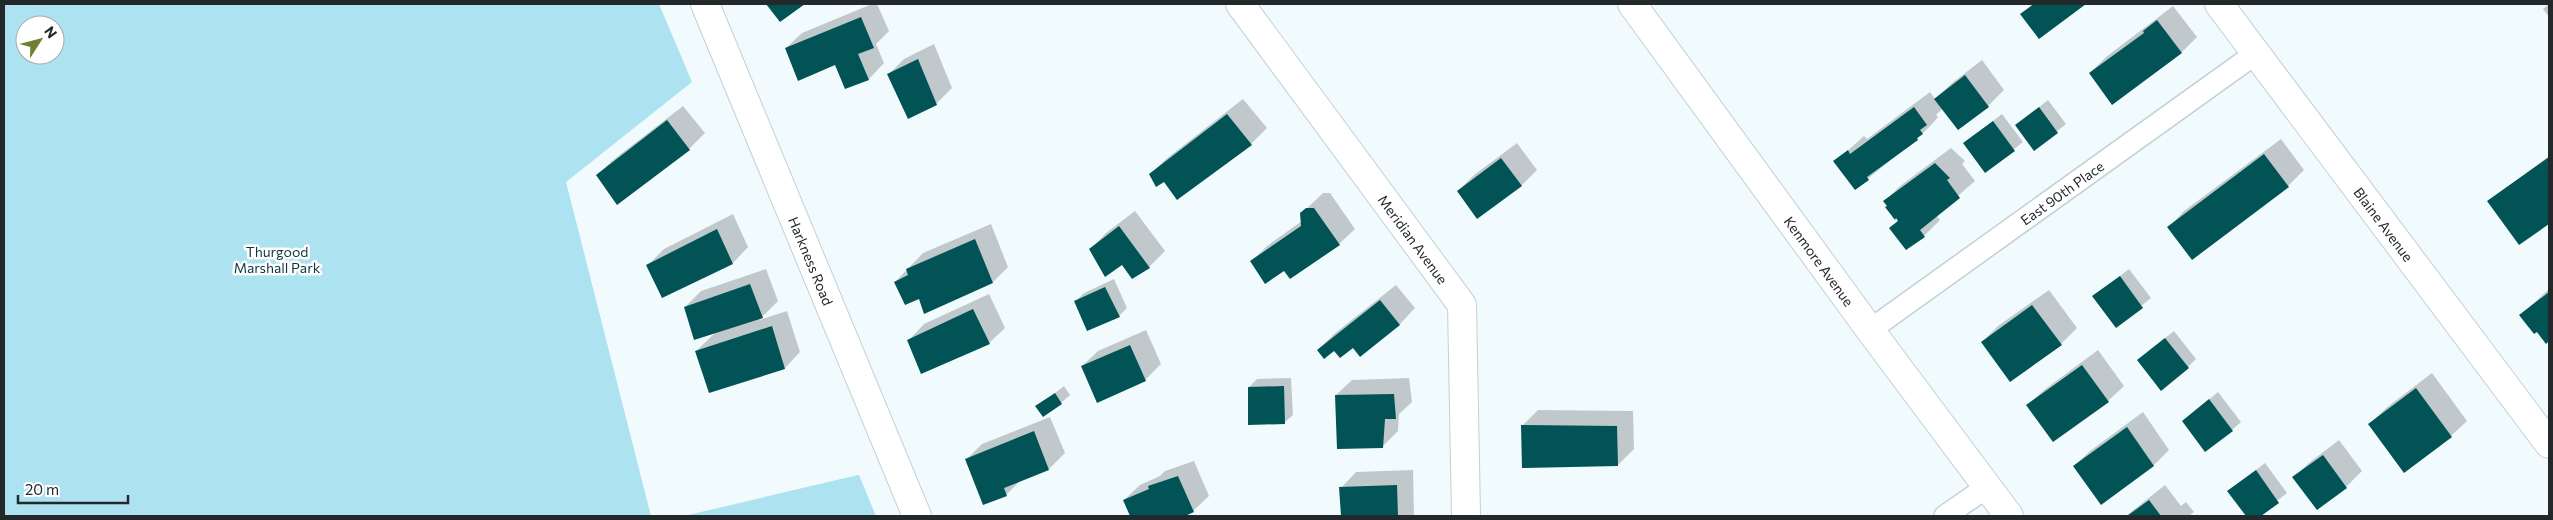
<svg xmlns="http://www.w3.org/2000/svg" width="2553" height="520" viewBox="0 0 2553 520" font-family="Commissioner,sans-serif">
<style>
.green{fill:#ade2f0;fill-rule:evenodd}
.shadow{fill:#0003}
.building{fill:#015355}
.lines{fill:none;stroke-linecap:round;stroke-linejoin:round}
.lane-casing{stroke:#c0d1d5;stroke-width:24}
.street-casing{stroke:#c0d1d5;stroke-width:30}
.lane{stroke:#fff;stroke-width:21}
.street{stroke:#fff;stroke-width:28}
.labels{text-anchor:middle;dominant-baseline:central;stroke-width:5;stroke-linejoin:round;paint-order:stroke}
.street-label{font-size:14px;fill:#23292b;stroke:#fff}
.park-label{font-size:14px;fill:#0e363f;stroke:#fff}
</style>
<rect width="100%" height="100%" fill="#f1fbfe"/>
<!-- green -->
<path class="green" d="M4,4H659L692,82L566,182L651,516H4ZM25,25H55V55H25Z
M859,475L876,516H684L858,475Z"/>
<!-- shadow -->
<path class="shadow" d="M872,4H877L889,31L876,44L884,63L869,79L846,88L835,63L786,48L802,33Z
M2032,4H2084L2039,37L2022,14Z
M2549,4V17L2543,9Z
M2173,6L2197,37L2181,53L2090,73L2106,57Z
M934,44L952,88L936,104L888,75L904,59Z
M1982,60L2004,90L1988,106L1958,129L1943,108L1936,115L1938,117L1933,123L1917,139L1855,189L1835,162L1864,136L1867,139L1930,92L1935,99L1952,83Z
M1243,99L1267,128L1251,144L1164,180L1151,174L1166,159Z
M2048,100L2066,124L2035,149L2016,126Z
M683,106L705,133L689,149L597,175L613,160Z
M2002,114L2023,142L1985,172L1964,143Z
M2281,139L2304,170L2288,186L2192,258L2169,227L2184,211Z
M1517,143L1537,170L1521,186L1458,191L1474,175Z
M1951,148L1965,161L1962,164L1975,181L1936,215L1940,220L1924,236L1890,228L1899,220L1885,201L1900,186Z
M2549,156V222L2519,244L2489,201Z
M1323,193H1330L1355,229L1339,244L1284,269L1252,261L1267,246L1302,221L1301,214Z
M1135,211L1165,251L1149,267L1122,263L1091,249L1106,233Z
M733,214L748,247L733,263L663,297L648,265L664,249Z
M991,224L1008,267L993,282H895L923,253Z
M766,269L778,301L759,320L787,311L800,352L785,368L710,392L696,351L716,332L685,307L701,291Z
M2129,269L2151,298L2116,326L2094,296Z
M1114,279L1127,308L1119,316L1076,301L1084,293Z
M1396,285L1415,308L1400,324L1360,355L1353,346L1318,350L1334,334Z
M2549,289V340L2546,342L2521,315Z
M2049,290L2077,328L2061,344L1982,342L1998,326Z
M989,294L1005,328L989,343L909,340L924,324Z
M1146,330L1161,364L1145,380L1082,366L1098,351Z
M2174,331L2196,359L2188,367L2147,352Z
M2098,350L2124,386L2108,401L2028,405L2044,390Z
M2432,373L2467,421L2451,436L2405,471L2370,424L2386,408Z
M1291,378L1293,415L1284,423L1249,387L1257,379Z
M1409,378L1412,402L1399,414L1398,431L1382,447L1336,395L1352,380Z
M1064,386L1070,395L1061,403L1037,407Z
M2218,392L2241,422L2232,430L2183,421Z
M1538,410L1633,411L1634,449L1618,465L1522,426Z
M2143,412L2169,450L2154,465L2101,503L2074,466L2090,451Z
M1050,417L1065,453L1049,469L1021,480L1006,495L966,460L982,444Z
M2339,440L2362,471L2346,487L2294,477L2310,462Z
M1194,461L1209,496L1193,511L1181,516H1131L1124,500L1140,485L1160,476L1165,471Z
M2265,463L2287,493L2258,516H2247L2229,491Z
M1413,470L1414,516H1342L1341,488L1356,472Z
M2165,485L2181,506L2186,502L2194,512L2189,516H2126Z"/>
<!-- building -->
<path class="building" d="M766,4H805L780,22Z
M2034,4H2086L2039,39L2020,14Z
M861,17L874,48L858,54L869,80L845,89L835,65L798,81L785,48Z
M2157,20L2182,53L2112,105L2089,73L2144,33L2143,31Z
M918,59L937,105L908,119L887,74Z
M1965,75L1989,107L1958,130L1934,99Z
M1914,107L1927,125L1920,130L1923,134L1917,138L1918,140L1867,177L1869,180L1855,190L1833,161L1848,150L1850,154Z
M2039,107L2058,133L2034,151L2015,125Z
M1227,114L1252,145L1177,200L1164,182L1156,187L1149,174Z
M667,120L690,150L617,205L596,175Z
M1993,121L2015,151L1985,173L1963,143Z
M2264,154L2289,187L2192,260L2167,227Z
M2549,157V224L2519,245L2487,201Z
M1501,158L1522,186L1477,219L1457,191Z
M1935,163L1950,178L1947,180L1960,198L1920,230L1925,237L1906,250L1889,228L1898,221L1896,218L1895,220L1885,207L1887,206L1883,201Z
M1306,208H1314L1340,245L1290,279L1284,271L1265,284L1250,261L1301,226L1300,213Z
M1119,226L1150,268L1132,279L1122,265L1105,277L1089,249Z
M717,229L733,264L662,298L646,265Z
M975,239L993,283L924,314L919,299L905,305L894,282L908,275L906,269Z
M2120,276L2143,308L2116,328L2092,296Z
M750,284L763,318L694,340L684,307Z
M1105,287L1120,317L1087,331L1074,301Z
M2549,292V341L2546,344L2537,332L2534,334L2519,315Z
M1380,300L1400,325L1360,357L1353,348L1340,358L1334,351L1324,359L1317,350Z
M2032,305L2062,345L2010,382L1981,342Z
M973,309L990,344L921,374L907,340Z
M772,326L785,369L709,393L695,351Z
M2165,338L2189,368L2161,391L2137,360Z
M1130,345L1146,381L1097,403L1081,366Z
M2082,365L2109,402L2053,442L2026,405Z
M1284,386L1285,424L1248,425V387Z
M2416,388L2452,437L2404,473L2368,424Z
M1055,393L1062,404L1043,417L1035,406Z
M1394,394L1396,419H1385L1383,448L1337,449L1335,395Z
M2209,399L2233,431L2205,452L2182,421Z
M1521,425L1617,426L1618,466L1522,468Z
M2127,427L2154,466L2101,505L2073,466Z
M1034,431L1049,470L1004,488L1007,496L983,505L965,459Z
M2323,455L2347,488L2317,510L2292,477Z
M2256,470L2279,503L2261,516H2246L2227,491Z
M1178,476L1194,512L1185,516H1130L1123,500L1149,489L1148,486Z
M1397,485L1398,516H1341L1339,487Z
M2149,500L2161,516H2127Z"/>
<g class="lines">
<!-- lane casing -->
<g class="lane-casing">
<g id="lane">
<path id="s1" d="M1870,330L2255,54"/>
<path d="M1945,516L1987,487"/>
</g>
</g>
<!-- street casing -->
<g class="street-casing">
<g id="street">
<path id="s2" d="M705,4L917,516"/>
<path id="s3" d="M1240,4L1462,305L1466,516"/>
<path id="s4" d="M1632,4L1870,330L2009,516"/>
<path id="s5" d="M2219,4L2549,444"/>
</g>
</g>
<!-- lane -->
<use href="#lane" class="lane"/>
<!-- street -->
<use href="#street" class="street"/>
</g>
<g class="labels">
<!-- street labels -->
<g class="street-label">
<text stroke="none"><textPath href="#s1" startOffset="236">East 90th Place</textPath></text>
<text stroke="none"><textPath href="#s5" startOffset="275">Blaine Avenue</textPath></text>
<text stroke="none"><textPath href="#s3" startOffset="292">Meridian Avenue</textPath></text>
<text stroke="none"><textPath href="#s2" startOffset="278">Harkness Road</textPath></text>
<text stroke="none"><textPath href="#s4" startOffset="318">Kenmore Avenue</textPath></text>
</g>
<!-- park labels -->
<g class="park-label">
<text x="277" y="251">Thurgood<tspan x="277" dy="16">Marshall Park</tspan></text>
</g>
</g>
<!-- border -->
<rect width="2553" height="520" fill="none" stroke="#23292b" stroke-width="10"/>
<!-- north arrow -->
<g transform="translate(40 40) rotate(54)"><circle r="24" fill="#ffffff" stroke="#a7a9aa"/>
<path d="M0-4L9 19L0 12L-9 19Z" fill="#6d8131"/>
<text y="-8" font-size="14" font-weight="bold" text-anchor="middle" fill="#23292b">N</text>
</g>
<!-- scale -->
<path d="M18 495v8h110v-8" fill="none" stroke="#23292b" stroke-width="2.5"/>
<text x="25" y="495" font-size="15" fill="#23292b" stroke="#ffffff" stroke-width="4" paint-order="stroke">20 m</text>
</svg>
